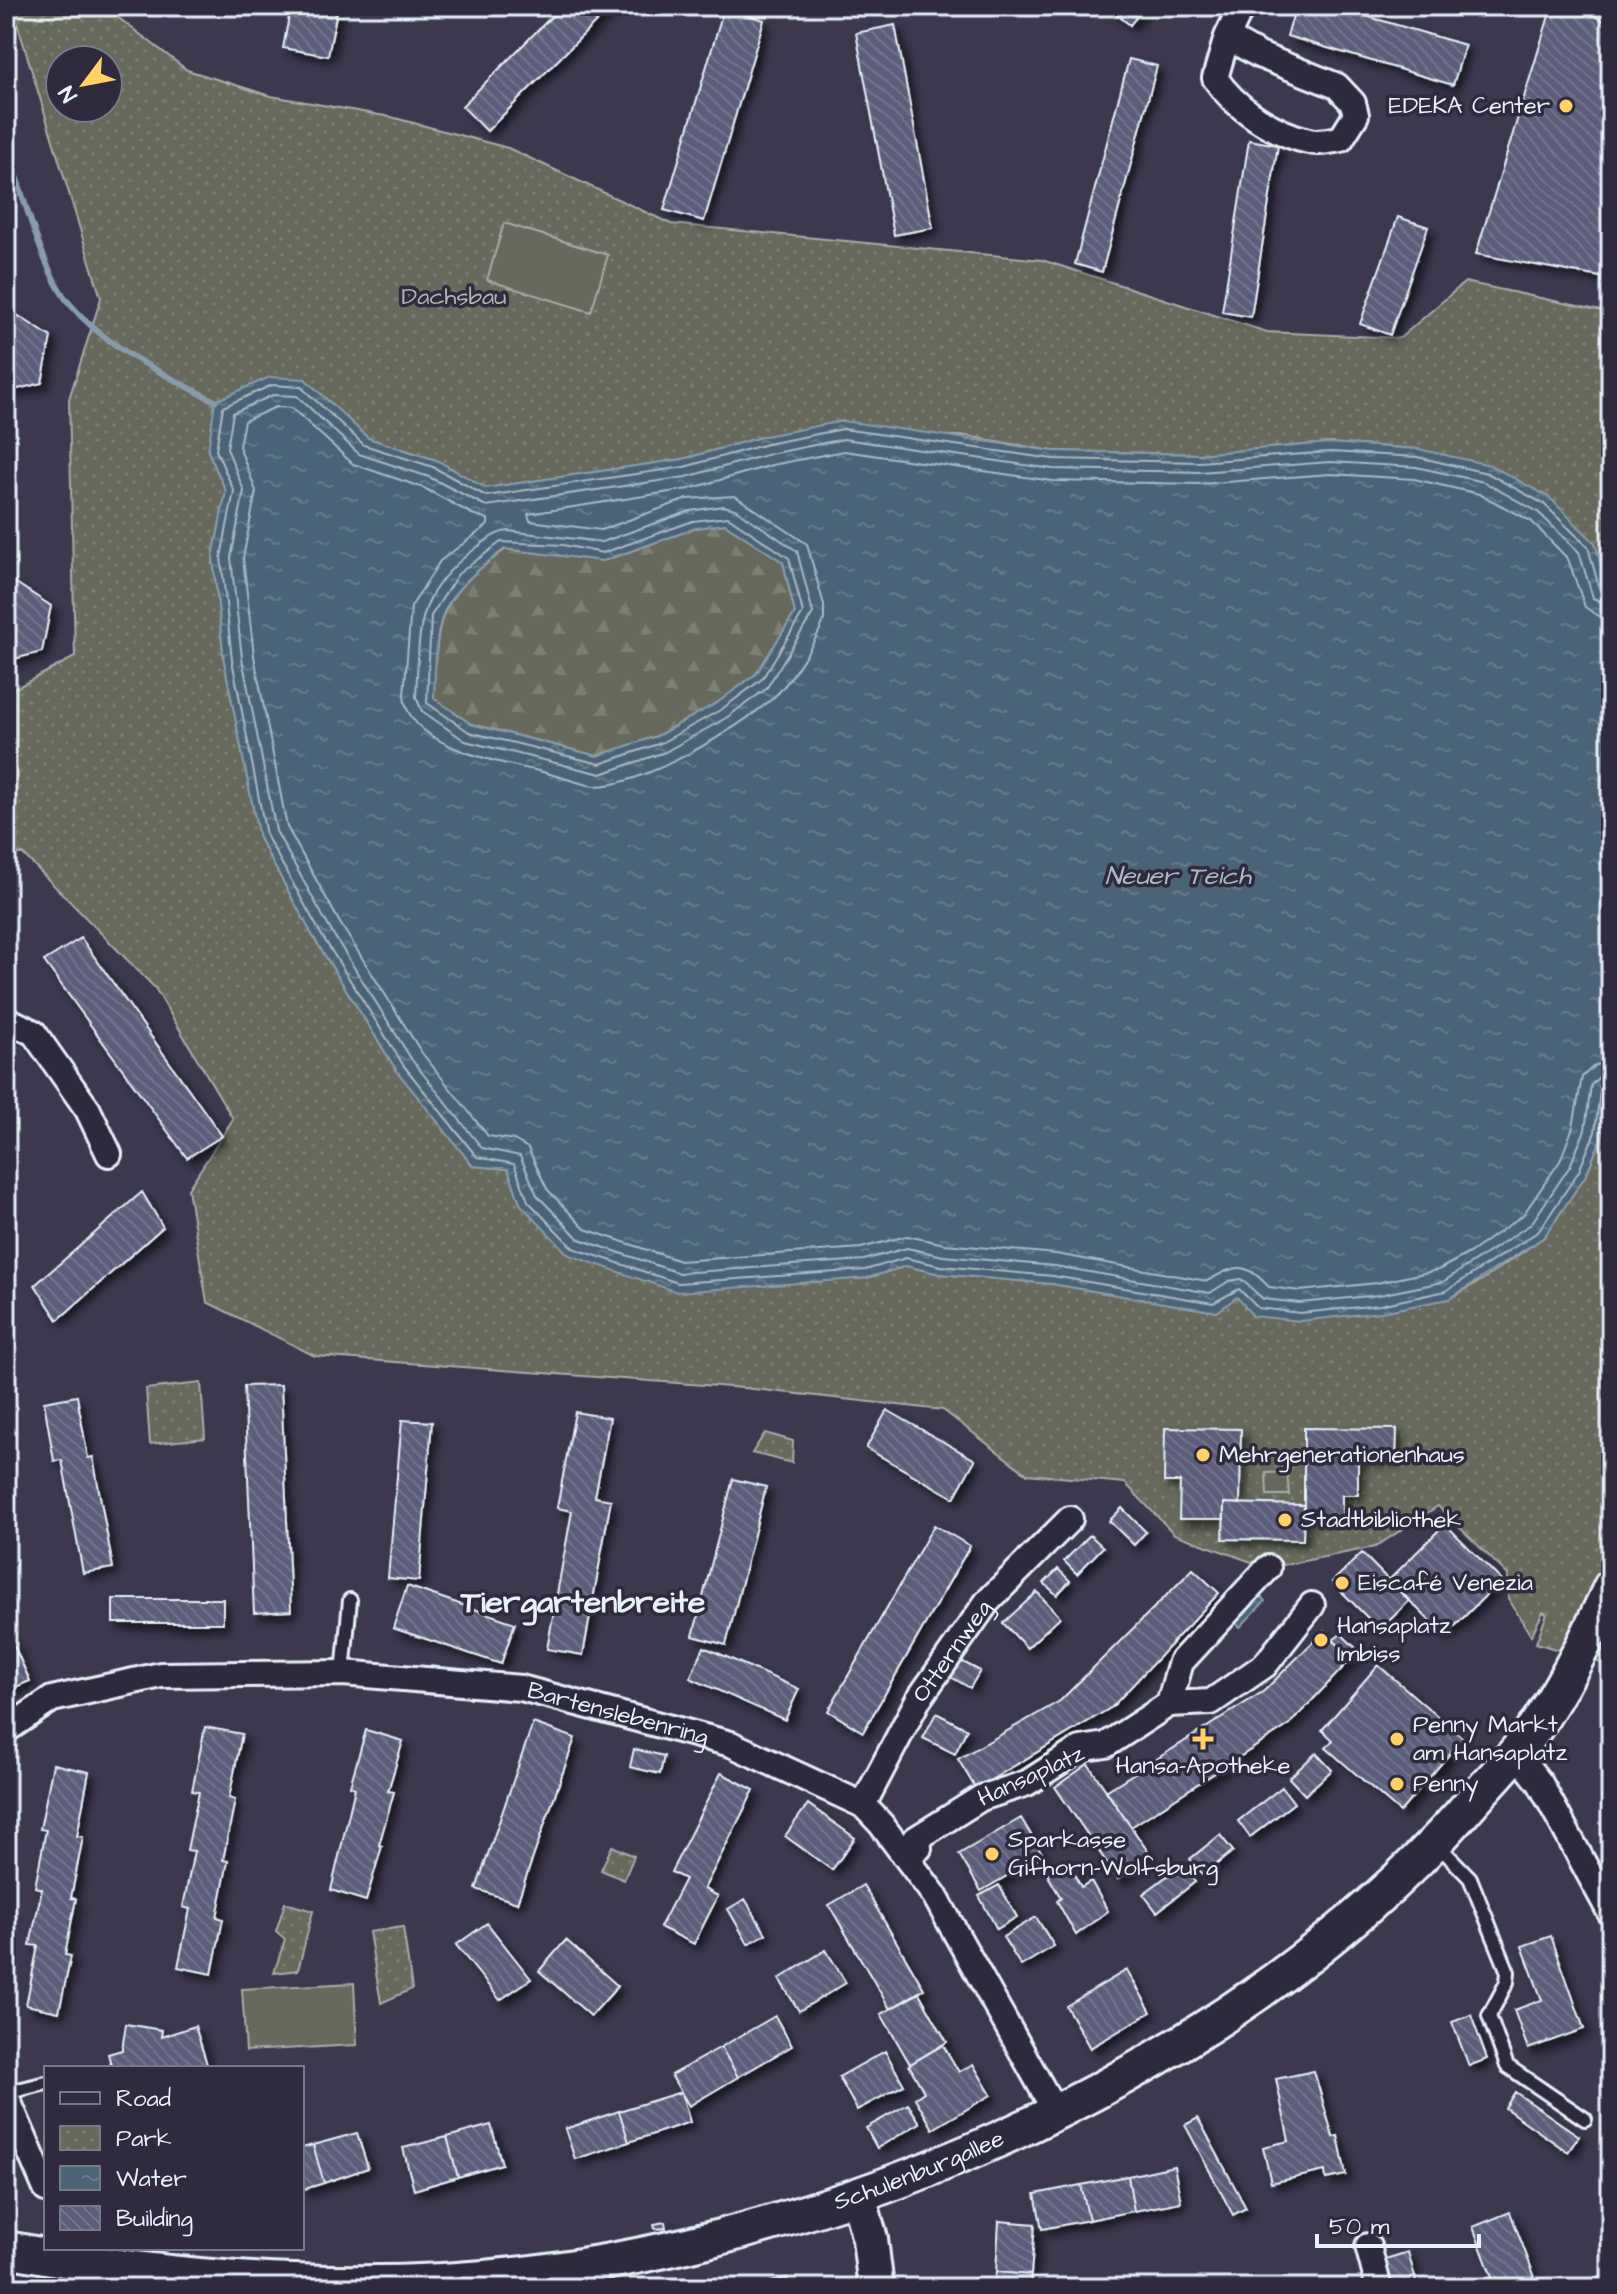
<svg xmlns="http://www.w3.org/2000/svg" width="1617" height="2294" viewBox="0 0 1617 2294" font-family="'Architects Daughter',sans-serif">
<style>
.forest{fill:url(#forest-firs);stroke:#a7adaa;stroke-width:2}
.park{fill:url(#park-dots);stroke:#a7adaa;stroke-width:2;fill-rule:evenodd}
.garden{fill:#66695b;stroke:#a7adaa;stroke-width:2}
.water{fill:url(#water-ripples);stroke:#8a9cab;stroke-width:2;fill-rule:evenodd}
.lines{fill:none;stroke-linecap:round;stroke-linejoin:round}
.shore{stroke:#aab9c4;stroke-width:2}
.stream{stroke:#8a9cab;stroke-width:6}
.building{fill:url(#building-back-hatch);stroke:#e8f1f8;stroke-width:2;filter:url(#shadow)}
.lane-casing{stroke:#e8f1f8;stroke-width:18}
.street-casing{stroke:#e8f1f8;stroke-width:30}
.secondary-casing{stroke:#e8f1f8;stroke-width:40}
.lane{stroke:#2f2a3d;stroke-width:12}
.street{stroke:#2f2a3d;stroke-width:24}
.secondary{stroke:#2f2a3d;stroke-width:34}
.poi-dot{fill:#ffd166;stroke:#2f2a3d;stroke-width:3}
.labels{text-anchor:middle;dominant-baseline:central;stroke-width:7;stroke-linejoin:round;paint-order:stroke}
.poi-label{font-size:24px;fill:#e8f1f8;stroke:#2f2a3d;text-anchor:start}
.park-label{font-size:24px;fill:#aeb4b1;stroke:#2f2a3d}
.street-label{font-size:24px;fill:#e8f1f8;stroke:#2f2a3d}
.water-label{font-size:26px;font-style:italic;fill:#aab9c4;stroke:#2f2a3d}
.district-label{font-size:32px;font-weight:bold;fill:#e8f1f8;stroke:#2f2a3d}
</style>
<defs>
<pattern id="forest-firs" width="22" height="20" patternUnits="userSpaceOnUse" patternTransform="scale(2)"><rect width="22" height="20" fill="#66695b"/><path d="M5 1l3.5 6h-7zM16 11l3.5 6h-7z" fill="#7c7f73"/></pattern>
<pattern id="park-dots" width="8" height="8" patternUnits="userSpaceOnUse" patternTransform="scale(2)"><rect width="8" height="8" fill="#66695b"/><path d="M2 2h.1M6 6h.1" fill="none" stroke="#7c7f73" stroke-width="1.8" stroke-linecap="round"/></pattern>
<pattern id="water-ripples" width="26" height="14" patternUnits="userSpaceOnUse" patternTransform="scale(2)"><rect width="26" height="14" fill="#4c6477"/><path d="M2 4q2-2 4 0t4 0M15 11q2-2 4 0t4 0" fill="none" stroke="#667b8b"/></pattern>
<pattern id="building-back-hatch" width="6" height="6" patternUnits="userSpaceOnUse" patternTransform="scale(2)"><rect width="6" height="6" fill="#5c5d7a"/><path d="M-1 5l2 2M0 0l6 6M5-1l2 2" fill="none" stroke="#73758e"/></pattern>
<filter id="shadow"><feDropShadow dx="5.5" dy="5.5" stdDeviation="4" flood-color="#0009"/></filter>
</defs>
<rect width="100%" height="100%" fill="#3c394f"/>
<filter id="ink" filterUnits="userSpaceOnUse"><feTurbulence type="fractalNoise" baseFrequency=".0125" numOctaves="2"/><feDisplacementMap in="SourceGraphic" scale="16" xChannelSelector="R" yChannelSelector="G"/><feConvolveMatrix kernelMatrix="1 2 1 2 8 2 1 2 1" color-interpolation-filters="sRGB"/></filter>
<g filter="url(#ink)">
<!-- forest -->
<path class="forest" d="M725,524L783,562L795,613L756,674L717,703L657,736L597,756L471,724L433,698C439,613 434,602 506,549L603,561L696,528Z"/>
<!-- park -->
<path class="park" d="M12,6H103L187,70L271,96L391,117L508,148L671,224L1042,260L1267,332L1400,338L1465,282L1611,313V601L1595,543L1418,449L1329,443L1199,454L1053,451L966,436H765L683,459L486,488L436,460L368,438L305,379L208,451L226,491L213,557L224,661L259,838L314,938L397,1071L473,1166L508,1169L521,1205L810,1282L867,1278L906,1266L940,1274L1052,1284L1217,1312L1237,1296L1449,1299L1487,1277L1544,1237L1586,1175L1603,1134L1611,1057V1666L1536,1643L1547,1614L1543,1612L1531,1636L1508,1598V1575L1438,1506L1375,1547L1268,1568L1174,1534L1125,1483L1027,1474L943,1410L744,1388L315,1356L207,1302L188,1189L233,1119L155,988L23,854H6V689L18,687L75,657L69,399L101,298ZM60,60H108V108H60Z
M201,1383L205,1438L150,1444L146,1389Z
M765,1433L793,1441L792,1463L752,1453Z
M612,1846L634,1856L624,1880L601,1870Z
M285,1903L313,1911L298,1970L274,1973L285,1939L276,1931Z
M403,1927L412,1989L381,2003L369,1932Z"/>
<!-- garden -->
<path class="garden" d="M504,223L608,255L591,312L487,280Z
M1287,1472L1289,1495H1267L1266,1473Z
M354,1983L357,2045L246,2051L242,1989Z"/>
<!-- water -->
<path class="water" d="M270,377L305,379L368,438L436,460L486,488L683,459L765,436L843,421L1053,451L1199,454L1329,443L1418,449L1490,465L1549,497L1595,543L1611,601V1057L1603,1134L1586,1175L1544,1237L1449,1299L1381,1312L1300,1321L1253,1316L1237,1297L1217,1312L1052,1284L940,1274L906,1266L867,1278L677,1292L569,1255L521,1205L508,1169L473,1166L397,1071L314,938L259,838L224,661L213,557L226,491L208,451L215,401ZM725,524L783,562L795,613L756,674L717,703L657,736L597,756L471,724L434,698C437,614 435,601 505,549L603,561L696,528Z
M1254,1590L1265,1601L1240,1627L1229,1617Z"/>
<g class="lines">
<!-- shore -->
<path class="shore" d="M723,506L735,509L797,551L813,613L766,689L726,718L665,752L601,774L465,741L422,711L416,697C420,627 414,594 476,548C486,541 495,532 508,531L602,542L690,511Z
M728,517L789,558L803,613L762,679L722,709L661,743L600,764L469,732L427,703L431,616L458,574L501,542L563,545L603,553L693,521Z
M1611,596L1600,591L1588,547L1544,504L1487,473L1417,457L1330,452L1199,462L1053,459L843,429L767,444L684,467L486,496L433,467L364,445L301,387L272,385L223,407L216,450L234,491L221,557L232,660L266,835L321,934L404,1066L477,1157L514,1164L528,1201L573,1248L678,1283L865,1270L906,1258L941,1266L1053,1276L1213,1303L1239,1289L1258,1308L1300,1313L1380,1305L1446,1291L1539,1231L1579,1171L1595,1132L1600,1091L1611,1084
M1611,606L1593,598L1579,552L1538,512L1484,482L1416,467L1330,462L1200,472L1053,469L844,439L770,454L686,477L486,506L429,477L359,454L297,396L273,395L233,413L227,448L244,491L231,558L242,658L276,831L330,929L412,1060L482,1148L520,1156L537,1195L579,1239L679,1273L864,1260L907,1248L943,1256L1055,1266L1210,1293L1229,1281L1241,1279L1263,1299L1300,1303L1379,1295L1443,1282L1531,1224L1570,1166L1585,1130L1591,1085L1599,1077L1611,1074
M1611,618L1598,616L1585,607L1568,559L1531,521L1479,494L1414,479L1330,474L1200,484L1053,481L844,451L772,465L689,489L528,514L530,521L601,530L687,499L735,496L807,544L824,605V620C818,638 789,684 774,697C739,729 641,787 593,786C573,782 554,774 534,770C496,762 406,745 404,695L411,607L440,561L488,525V519L472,514L424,488L353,464L292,408L276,407L244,421L239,446L256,491L243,558L254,656L287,827L340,923L422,1053L488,1136L514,1140L528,1148L547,1189L585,1229L680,1261L861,1248L907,1236L945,1244L1056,1254L1207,1281C1237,1265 1244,1260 1269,1287L1300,1291L1377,1283L1438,1270L1471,1252L1523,1215L1560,1161L1573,1127L1582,1077L1595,1065L1611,1062"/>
<!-- stream -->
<path class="stream" d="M6,145C21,187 42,271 69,303C107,349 164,374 215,401"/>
</g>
<!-- building -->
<path class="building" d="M291,6H338L328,56L283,48Z
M562,6H612L487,131L462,106Z
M1106,6H1145L1130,25Z
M1296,6H1332L1465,45L1453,85L1287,36Z
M1552,6H1574L1611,24V279L1476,254Z
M724,8L764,20L704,221L664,210Z
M895,25L933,228L894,235L856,33Z
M1129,59L1157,66L1102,272L1075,264Z
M1249,140L1278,145L1251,317L1222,312Z
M1398,217L1428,227L1390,335L1360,324Z
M14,313L51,337L42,383L6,392V317Z
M13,581L51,606L42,652L6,661V586Z
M81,938L222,1136L187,1158L44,961Z
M142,1192L163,1227L58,1320L35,1285Z
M281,1385L291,1611L254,1613L244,1386Z
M77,1396L88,1458L93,1457L113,1568L83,1573L62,1460L54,1461L44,1402Z
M887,1410L975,1460L954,1498L866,1448Z
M575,1412L610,1418L595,1497L611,1500L583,1655L547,1649L572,1511L557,1508Z
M402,1420L432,1422L419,1581L388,1578Z
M1165,1428L1241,1429L1240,1504L1224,1503V1519H1179L1180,1482H1164Z
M1304,1428L1397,1429L1396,1459H1358V1495H1342V1518L1304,1517Z
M733,1479L766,1487L726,1645L693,1636Z
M1224,1503L1304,1505L1303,1540L1223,1539Z
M1122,1508L1146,1532L1134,1545L1109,1521Z
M1445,1524L1501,1580L1445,1636L1389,1580Z
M934,1525L970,1546L863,1732L828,1711Z
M1090,1535L1103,1547L1077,1574L1064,1561Z
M1362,1553L1409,1601L1380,1630L1332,1582Z
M1058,1569L1070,1581L1057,1595L1044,1583Z
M1193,1569L1219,1593L1112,1707L976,1789L958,1759L1060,1701Z
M407,1586L515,1623L501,1664L393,1628Z
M1037,1592L1060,1617L1027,1648L1003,1623Z
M113,1599H223V1623H113Z
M6,1628L30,1681L6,1691Z
M1324,1631L1352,1658L1289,1725L1131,1827L1106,1791L1264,1691Z
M1341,1634L1359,1651L1352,1658L1333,1640Z
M704,1647L799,1689L785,1720L690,1678Z
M961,1661L980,1671L970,1688L951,1677Z
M1378,1665L1463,1738L1400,1812L1326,1748L1333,1740L1322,1730Z
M936,1713L967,1729L955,1754L923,1738Z
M533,1723L575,1738L517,1903L476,1889Z
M205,1727L242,1734L229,1798L235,1800L223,1860L228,1861L217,1917L223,1919L212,1974L178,1967L190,1909L183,1907L194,1851L187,1850L199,1792L192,1791Z
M366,1730L403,1741L388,1791L394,1792L379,1845L382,1846L366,1901L331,1890L355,1788L350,1786Z
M634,1749L664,1756L660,1774L630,1767Z
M1316,1753L1332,1770L1305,1795L1289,1778Z
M53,1764L89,1772L77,1836L83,1837L71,1898L76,1899L65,1955L71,1956L59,2012L26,2005L38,1946L30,1945L42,1889L35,1887L46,1830L40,1829Z
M1088,1764L1151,1856L1118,1879L1055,1787Z
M721,1773L754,1790L704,1889L718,1896L694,1944L660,1927L685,1879L671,1872Z
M1282,1787L1294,1803L1250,1837L1238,1821Z
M808,1804L855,1838L832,1870L785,1836Z
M1021,1818L1043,1855L981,1891L959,1854Z
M1220,1835L1233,1851L1203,1875L1190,1859Z
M1182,1865L1195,1882L1157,1912L1143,1894Z
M1060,1866L1074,1874L1081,1887L1091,1881L1108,1911L1076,1935L1057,1901L1061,1898L1047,1874Z
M863,1885L924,1989L890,2009L829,1905Z
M999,1885L1017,1917L997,1929L979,1896Z
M745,1899L766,1934L748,1944L728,1909Z
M1036,1917L1054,1946L1021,1966L1003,1937Z
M487,1923L531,1979L500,2000L456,1945Z
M1551,1936L1584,2029L1528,2049L1514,2010L1542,2000L1522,1946Z
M566,1940L618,1986L591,2016L539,1971Z
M826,1950L846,1983L799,2011L779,1979Z
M1127,1970L1151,2012L1090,2048L1066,2006Z
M919,1993L947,2042L910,2064L881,2014Z
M1471,2015L1487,2059L1469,2066L1452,2022Z
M775,2016L792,2046L738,2077L721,2047Z
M126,2024L162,2030L161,2037L195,2026L207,2064L194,2068H112L108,2054L122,2050Z
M943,2045L959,2072L973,2064L991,2095L933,2129L915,2098L924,2092L909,2065Z
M721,2047L738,2077L689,2106L671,2075Z
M885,2051L904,2085L857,2110L839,2077Z
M1314,2071L1333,2137L1338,2136L1346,2175L1326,2179L1325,2171L1271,2183L1263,2147L1289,2141L1276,2079Z
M681,2092L690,2122L629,2142L619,2111Z
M1515,2092L1579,2136L1568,2152L1505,2108Z
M908,2104L920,2123L877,2148L866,2128Z
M619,2111L629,2142L575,2159L565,2129Z
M1198,2118L1246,2208L1233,2215L1185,2125Z
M491,2125L502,2164L458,2177L447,2137Z
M357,2133L368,2168L324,2183L313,2145Z
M447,2137L458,2177L414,2190L403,2148Z
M313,2145L324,2183L302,2190V2148Z
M1174,2166L1181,2202L1134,2211L1128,2176Z
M1128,2176L1134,2211L1089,2220L1081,2185Z
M1081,2185L1089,2220L1042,2229L1035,2194Z
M1510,2212L1539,2288H1496L1473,2227Z
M999,2221L1035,2224L1031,2275L996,2272Z
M665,2222L666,2228L655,2229L654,2224Z
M1408,2252L1418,2288H1386L1379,2261Z
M996,2272L1031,2275L1030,2288H994Z
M787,2278L789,2288H763L762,2284Z"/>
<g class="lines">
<!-- lane casing -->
<g class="lane-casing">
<path id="lane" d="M343,1673L350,1600
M1436,1843L1470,1878L1508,1972L1507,1982L1489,2016L1507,2066L1585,2119
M6,2093L46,2083"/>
</g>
<!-- street casing -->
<g class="street-casing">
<g id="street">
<path d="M1227,37L1259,55L1337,86L1353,103L1356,115L1341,139C1331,140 1319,144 1309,141C1273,133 1235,108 1215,78L1227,37L1242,6"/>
<path d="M6,1019L34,1033L88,1110L109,1154"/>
<path d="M1169,1704L1211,1702L1265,1665L1312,1605"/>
<path id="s1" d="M6,1730L52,1699L161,1675L343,1673L521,1688L731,1744L863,1805L881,1824L935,1896L1056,2113"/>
<path d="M1516,1753L1540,1783L1611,1914"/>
<path id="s2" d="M863,1805L918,1700L987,1602L1070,1519"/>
<path d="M907,1856L919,1848L914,1840L981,1798L1027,1783L1080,1749L1106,1745L1169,1704L1181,1662L1268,1568"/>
<path d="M6,2096L46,2189"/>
<path d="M1368,2246L1379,2288"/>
</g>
</g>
<!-- secondary casing -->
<g class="secondary-casing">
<g id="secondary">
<path d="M858,2196L870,2239L876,2288"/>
<path id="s3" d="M6,2249C151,2276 296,2289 443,2281C800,2261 1224,2081 1463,1812C1491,1779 1524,1748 1546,1711C1571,1672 1592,1629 1611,1587"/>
</g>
</g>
<!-- lane -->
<use href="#lane" class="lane"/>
<!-- street -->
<use href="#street" class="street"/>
<!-- secondary -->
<use href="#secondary" class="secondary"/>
</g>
</g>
<!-- markers -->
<g class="poi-dot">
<circle cx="1566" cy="106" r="8"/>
<circle cx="1203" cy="1455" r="8"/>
<circle cx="1285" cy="1520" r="8"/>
<circle cx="1342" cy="1583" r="8"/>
<circle cx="1321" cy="1640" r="8"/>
<path d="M1199 1727h8v8h8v8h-8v8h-8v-8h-8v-8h8z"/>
<circle cx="1397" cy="1739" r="8"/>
<circle cx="1397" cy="1784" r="8"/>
<circle cx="992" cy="1854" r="8"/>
</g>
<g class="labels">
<!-- poi labels -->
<g class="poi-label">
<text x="1550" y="106" text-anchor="end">EDEKA Center</text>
<text x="1219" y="1455">Mehrgenerationenhaus</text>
<text x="1301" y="1520">Stadtbibliothek</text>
<text x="1358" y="1583">Eiscafé Venezia</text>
<text x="1337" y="1626">Hansaplatz<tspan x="1337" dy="28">Imbiss</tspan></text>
<text x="1413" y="1725">Penny Markt<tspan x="1413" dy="28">am Hansaplatz</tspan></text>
<text x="1203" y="1766" text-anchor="middle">Hansa-Apotheke</text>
<text x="1413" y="1784">Penny</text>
<text x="1008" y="1840">Sparkasse<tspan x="1008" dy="28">Gifhorn-Wolfsburg</tspan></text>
</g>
<!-- park labels -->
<g class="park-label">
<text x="454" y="297">Dachsbau</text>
</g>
<!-- street labels -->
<g class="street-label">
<text stroke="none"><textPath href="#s2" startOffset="178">Otternweg</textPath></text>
<text stroke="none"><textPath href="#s1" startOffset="628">Bartenslebenring</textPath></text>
<text transform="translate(1031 1776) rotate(-25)">Hansaplatz</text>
<text stroke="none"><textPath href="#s3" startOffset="930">Schulenburgallee</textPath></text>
</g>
<!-- water labels -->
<g class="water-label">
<text x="1178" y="876">Neuer Teich</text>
</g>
<!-- district labels -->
<g class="district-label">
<text x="583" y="1602">Tiergartenbreite</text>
</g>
</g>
<!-- margin -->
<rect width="1617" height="2294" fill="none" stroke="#2f2a3d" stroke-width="32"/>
<rect x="16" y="16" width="1585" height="2262" fill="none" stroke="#e8f1f8" stroke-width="3" filter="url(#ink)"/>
<!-- legend -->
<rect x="44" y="2066" width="260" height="184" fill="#2f2a3d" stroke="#797a88" stroke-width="2"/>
<rect x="60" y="2092" width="40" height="12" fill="#2f2a3d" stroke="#797a88" stroke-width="2"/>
<text x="116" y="2106" font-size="24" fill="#e8f1f8">Road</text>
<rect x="60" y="2126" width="40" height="24" fill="url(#park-dots)" stroke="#797a88" stroke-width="2"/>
<text x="116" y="2146" font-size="24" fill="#e8f1f8">Park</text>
<rect x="60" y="2166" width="40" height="24" fill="url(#water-ripples)" stroke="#797a88" stroke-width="2"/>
<text x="116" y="2186" font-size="24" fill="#e8f1f8">Water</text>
<rect x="60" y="2206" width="40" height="24" fill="url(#building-back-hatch)" stroke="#797a88" stroke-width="2"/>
<text x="116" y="2226" font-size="24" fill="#e8f1f8">Building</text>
<!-- north arrow -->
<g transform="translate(84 84) rotate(238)"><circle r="38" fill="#2f2a3d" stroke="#797a88" stroke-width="2"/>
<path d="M0-6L14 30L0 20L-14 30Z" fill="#ffd166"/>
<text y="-12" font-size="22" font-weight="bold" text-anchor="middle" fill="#e8f1f8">N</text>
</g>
<!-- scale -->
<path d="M1317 2234v12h162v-12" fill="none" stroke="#e8f1f8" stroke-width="4"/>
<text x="1329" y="2234" font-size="24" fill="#e8f1f8" stroke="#2f2a3d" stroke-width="6" paint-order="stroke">50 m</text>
</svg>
